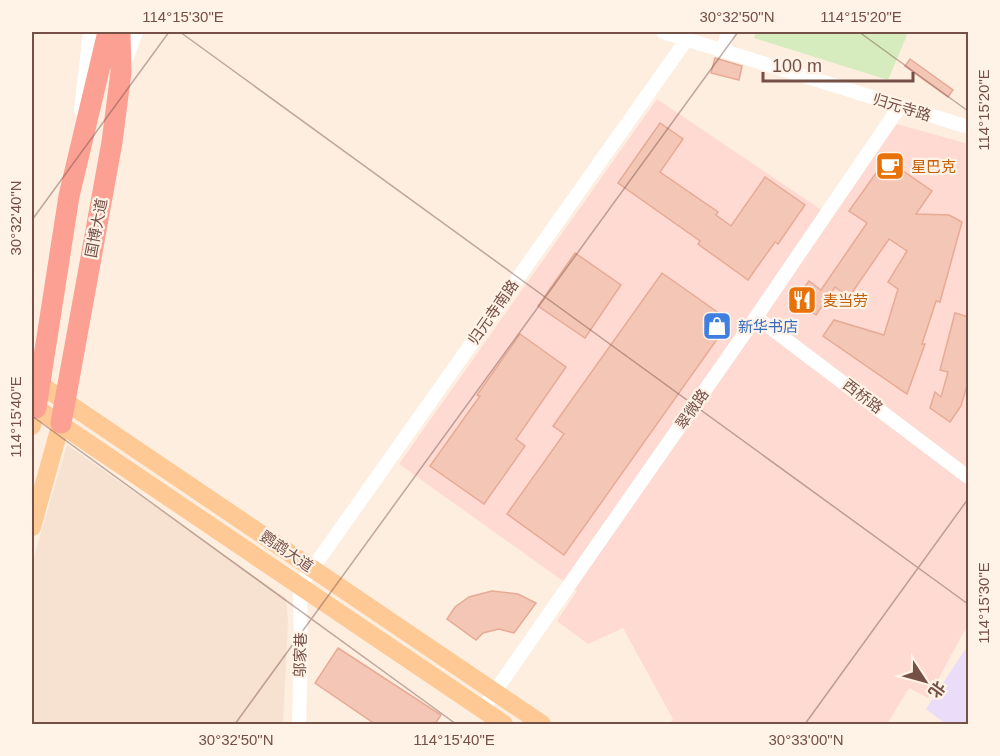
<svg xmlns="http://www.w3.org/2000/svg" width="1000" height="756" viewBox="0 0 1000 756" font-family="Helvetica,'Noto Sans SC',sans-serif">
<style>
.residential{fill:#f7e1d1}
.commercial{fill:#fedad2}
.education{fill:#ebddf9}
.green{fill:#d6ebbe}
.building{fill:#f4c6b6;stroke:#e7aa95;stroke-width:1.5}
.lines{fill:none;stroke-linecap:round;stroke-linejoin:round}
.minor{stroke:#fff;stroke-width:14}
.major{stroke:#ffc995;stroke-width:18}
.highway{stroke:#fba093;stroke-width:21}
.ticks{fill:none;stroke:#755046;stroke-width:1.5;stroke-opacity:0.45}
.labels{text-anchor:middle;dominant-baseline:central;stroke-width:4.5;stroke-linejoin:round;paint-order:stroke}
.street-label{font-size:15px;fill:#755046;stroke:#fff2e7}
.food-label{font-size:15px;fill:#c56008;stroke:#fff2e7;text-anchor:start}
.shop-label{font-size:15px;fill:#366cbe;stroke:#fff2e7;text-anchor:start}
.neatline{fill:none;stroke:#755046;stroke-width:2}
.ticks-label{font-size:15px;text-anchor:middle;fill:#755046}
</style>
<rect width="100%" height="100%" fill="#fdeee0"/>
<!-- residential -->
<path class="residential" d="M67,445L286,598L288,622L283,724H32V563Z"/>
<!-- commercial -->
<path class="commercial" d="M657,99L832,217L897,124L968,144V624L928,698L909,688L887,724H669L673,719L623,628L588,644L557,621L577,591L399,464Z"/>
<!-- education -->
<path class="education" d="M968,645V724H946L926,709Z"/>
<!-- green -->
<path class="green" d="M756,32H903L907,35L888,80L754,38Z"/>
<!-- building -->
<path class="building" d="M715,58L742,66L739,80L711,73Z
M910,59L953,90L948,97L905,66Z
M660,123L683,139L660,172L718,212L716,215L731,226L765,177L805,205L778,244L775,242L748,280L698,244L700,241L618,183Z
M886,159L932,191L916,214L949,215L962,222L940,302L936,301L922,344H925L907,394L823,336L834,320L884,335L898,289L888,282L907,251L889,239L849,297L835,287L816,315L795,300L809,281L821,290L867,223L849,211Z
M575,253L621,285L585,338L538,306Z
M662,273L730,321L564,555L507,514L564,434L553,426Z
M955,313L969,317V379L961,406L950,422L930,408L935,392L941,397L948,372L940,370Z
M520,334L566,367L516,439L525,446L484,504L430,466L480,396L477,395Z
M492,591L518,594L536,603L514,633L499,629L483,633L476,640L447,619L455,607L469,597Z
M338,648L441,715L435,724H375L315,683Z"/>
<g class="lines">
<!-- minor -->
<path class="minor" d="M663,32L968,127
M723,50L728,32
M124,65L136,32
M81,110L90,32
M756,317L968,477
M482,710L756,317L900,106
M299,724L301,652L300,586L687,39"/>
<!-- major -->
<path class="major" d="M32,379L542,724
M32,405L504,724
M32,426L36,408
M32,527L61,423"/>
<!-- highway -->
<path class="highway" d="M36,408L69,196L108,32
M61,423L112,142L121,72L120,32"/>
</g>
<!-- ticks -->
<path class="ticks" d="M180,32L968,604M859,32L968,111M32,220L169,32M32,416L456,724M235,724L738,32M805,724L968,499"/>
<!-- icons -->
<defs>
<g id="cafe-square" transform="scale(1.5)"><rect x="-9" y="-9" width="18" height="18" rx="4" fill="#e8710a" stroke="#fff2e7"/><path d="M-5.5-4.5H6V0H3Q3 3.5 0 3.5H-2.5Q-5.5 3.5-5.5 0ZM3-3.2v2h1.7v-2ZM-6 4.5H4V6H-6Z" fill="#fff"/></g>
<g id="restaurant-square" transform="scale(1.5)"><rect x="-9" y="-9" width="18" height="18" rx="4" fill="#e8710a" stroke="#fff2e7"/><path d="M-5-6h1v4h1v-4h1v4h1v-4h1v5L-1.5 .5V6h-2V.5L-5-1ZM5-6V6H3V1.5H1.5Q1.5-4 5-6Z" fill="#fff"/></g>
<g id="shop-square" transform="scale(1.5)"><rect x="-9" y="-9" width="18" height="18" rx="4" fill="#3f7fe0" stroke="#fff2e7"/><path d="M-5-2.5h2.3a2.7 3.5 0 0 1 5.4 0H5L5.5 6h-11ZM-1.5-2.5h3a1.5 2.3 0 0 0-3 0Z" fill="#fff"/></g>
</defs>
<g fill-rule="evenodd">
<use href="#cafe-square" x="890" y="166"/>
<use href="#restaurant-square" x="802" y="300"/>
<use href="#shop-square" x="717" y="326"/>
</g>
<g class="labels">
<!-- street labels -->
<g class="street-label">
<text transform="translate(902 107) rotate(17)">归元寺路</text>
<text transform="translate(96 228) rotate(-79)">国博大道</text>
<text transform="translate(493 312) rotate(-55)">归元寺南路</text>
<text transform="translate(863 396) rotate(37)">西桥路</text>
<text transform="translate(692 409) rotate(-55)">翠微路</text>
<text transform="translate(287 551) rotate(34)">鹦鹉大道</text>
<text transform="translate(300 655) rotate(-89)">邬家巷</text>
</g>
<!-- food labels -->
<g class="food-label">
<text x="911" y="166">星巴克</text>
<text x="823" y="300">麦当劳</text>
</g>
<!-- shop labels -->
<g class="shop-label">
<text x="738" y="326">新华书店</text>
</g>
</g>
<!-- border -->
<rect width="1000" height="756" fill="none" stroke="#fff2e7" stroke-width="66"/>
<!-- north arrow -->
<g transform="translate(925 681) rotate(126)" stroke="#fff2e7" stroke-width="4.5" paint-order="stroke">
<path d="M0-4.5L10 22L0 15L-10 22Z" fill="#755046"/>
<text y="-9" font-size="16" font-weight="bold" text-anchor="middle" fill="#755046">北</text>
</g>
<!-- scale -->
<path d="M763 72v9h150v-9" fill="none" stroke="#755046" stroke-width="3"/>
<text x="772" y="72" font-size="18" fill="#755046" stroke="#fff2e7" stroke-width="4.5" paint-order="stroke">100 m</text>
<rect x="33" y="33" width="934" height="690" class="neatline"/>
<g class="ticks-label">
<text x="183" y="22">114°15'30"E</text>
<text x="737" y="22">30°32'50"N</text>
<text x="861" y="22">114°15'20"E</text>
<text transform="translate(984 110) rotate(-90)" y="5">114°15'20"E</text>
<text transform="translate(16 218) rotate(-90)" y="5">30°32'40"N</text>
<text transform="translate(16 417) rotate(-90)" y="5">114°15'40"E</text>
<text transform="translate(984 603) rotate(-90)" y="5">114°15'30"E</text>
<text x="236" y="745">30°32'50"N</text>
<text x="454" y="745">114°15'40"E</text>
<text x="806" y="745">30°33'00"N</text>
</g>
</svg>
